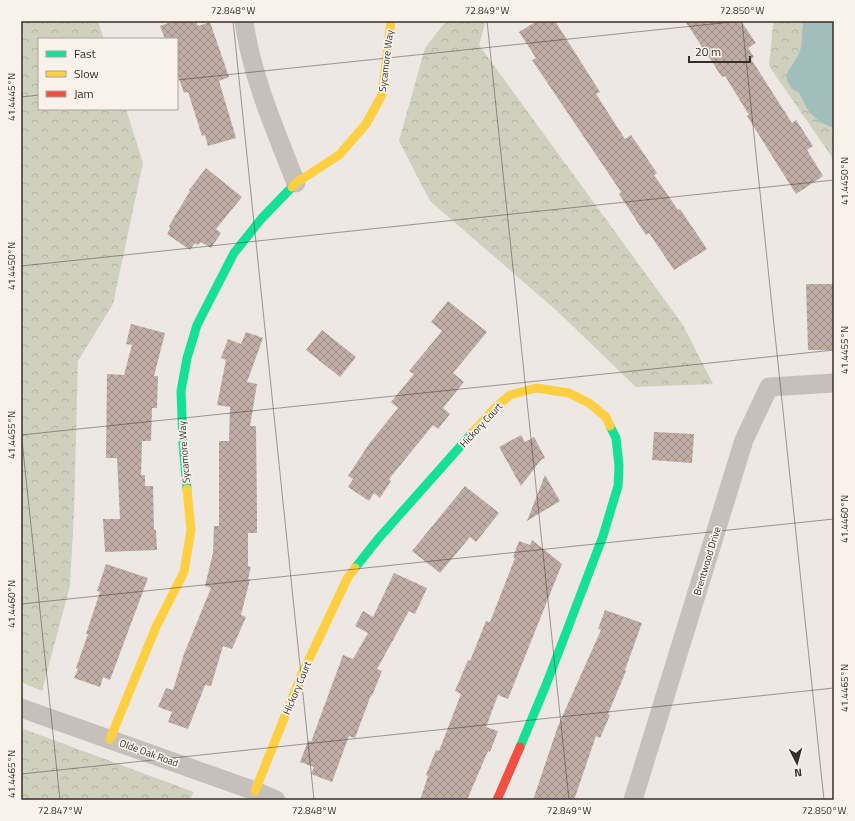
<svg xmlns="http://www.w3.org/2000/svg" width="855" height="821" viewBox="0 0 855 821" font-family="'Titillium Web',sans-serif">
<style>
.forest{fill:url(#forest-crowns)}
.water{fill:#a1bebc}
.building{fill:url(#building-cross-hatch)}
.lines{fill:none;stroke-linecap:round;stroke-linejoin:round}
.street{stroke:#c6c0bb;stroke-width:19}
.fast{stroke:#16e098;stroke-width:9}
.slow{stroke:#ffcf43;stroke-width:9}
.jam{stroke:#f24e42;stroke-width:9}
.ticks{fill:none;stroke:#372e2a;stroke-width:1;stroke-opacity:0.45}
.labels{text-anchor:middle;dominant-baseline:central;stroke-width:3.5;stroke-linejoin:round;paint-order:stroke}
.street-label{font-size:10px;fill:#372e2a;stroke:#f9f2eb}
.neatline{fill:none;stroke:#372e2a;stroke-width:1.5}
.ticks-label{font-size:10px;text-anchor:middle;fill:#372e2a}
</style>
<defs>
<pattern id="forest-crowns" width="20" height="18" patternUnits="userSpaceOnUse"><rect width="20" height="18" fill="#cfd1be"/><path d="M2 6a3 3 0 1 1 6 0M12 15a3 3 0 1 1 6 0" fill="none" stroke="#b2b4a3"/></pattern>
<pattern id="building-cross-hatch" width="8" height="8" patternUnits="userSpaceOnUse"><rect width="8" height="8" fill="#bfada6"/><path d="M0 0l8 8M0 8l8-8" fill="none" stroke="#9c8d87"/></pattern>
</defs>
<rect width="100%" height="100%" fill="#ede8e3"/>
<!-- forest -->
<path class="forest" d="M21,21H98L104,39H39V109H126L143,163L113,304L78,361L74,513L70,586L42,691L21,682Z
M446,21H486L479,45L683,325L713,384L636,387L557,311L430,201L399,141L425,48Z
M772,21H834V160L769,66L773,23Z
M21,728L194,792L190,800H21Z"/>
<!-- water -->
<path class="water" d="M804,21H834V128L820,122L809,112L799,93L792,89L788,83L786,76C790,66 799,58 801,47C803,38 801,30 804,21Z"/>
<!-- building -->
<path class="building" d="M174,21H196L198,26L210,22L229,77L219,81L236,138L208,146L205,135L202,136L188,92L184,93L177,73V39H165L160,26Z
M537,21H555L600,92L596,94L625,139L631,135L657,173L654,175L678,210L680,209L707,249L674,270L649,233L646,235L619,194L621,192L532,60L536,58L519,32Z
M685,21H741L756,43L748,48L754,57L751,59L792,123L796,120L813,146L807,150L823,176L796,194L747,116L749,115L725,76L722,77Z
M206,168L242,197L216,229L221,233L211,248L201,242L198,245L195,243L190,250L167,234L170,229L169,226L190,191L189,190Z
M806,284H834V350H808Z
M448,301L487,332L453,373L464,382L443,408L450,414L438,429L433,425L389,479L391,481L380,498L374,493L369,501L348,487L353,479L348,476L369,444L398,408L391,402L414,374L409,371L442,331L431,322Z
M131,324L165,333L154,376H158L157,408H152L151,441H142L141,475H145V486H153L154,530H156L157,550L105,552L103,519H120L117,458H106L107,374L124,375L132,345L126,344Z
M322,330L356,357L340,377L306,350Z
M246,332L263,338L247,382L257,384L250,426H256L257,512V533H248V566L251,567L248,579H250L241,615L246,617L232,649L223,646L211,686L205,685L188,729L168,722L172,712L158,707L166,688L173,690L184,654L211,588L205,586L213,553L214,526H219V441H229L230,407L217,405L226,360L221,358L228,339L241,344Z
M654,432L694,434L692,463L652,460Z
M521,435L525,442L534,437L545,458L541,460L521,486L499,447Z
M545,475L560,501L527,521Z
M465,486L499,513L476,542L470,537L440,573L412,551Z
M532,540L562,564L508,699L498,695L486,727L498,731L490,752L488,751L467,800H420L428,776L426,775L436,750L439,751L461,694L455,691L468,660L470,661L486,621L490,622L515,558L513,557L519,541L530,545Z
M106,564L148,578L110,680L103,677L100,687L74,678L78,669L76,668L88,634H86L100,592L97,591Z
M394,573L427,588L415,614L409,611L377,669L382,671L372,696L371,695L355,738L349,736L332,782L311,774L314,767L300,762L308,741L311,742L343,655L353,659L368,633L355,626L363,611L373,617Z
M605,610L642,623L625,670L626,671L608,714L610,715L600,738L596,736L574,800H533L558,726L601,630L598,629Z"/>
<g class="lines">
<!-- street -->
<path class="street" d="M244,21C251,75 276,132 296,183
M21,708L255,791L276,800
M633,800L744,440L769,387L834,383"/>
<!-- fast -->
<path class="fast" d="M187,489L183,444L181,391L187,358L197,325L234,253L262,218L292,187
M355,568L378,539L473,432
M520,747L546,685L603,536L618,486L619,466L616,438L610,426"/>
<!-- slow -->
<path class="slow" d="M292,187L296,183L339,155L366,124L382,95L391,21
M473,432L494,409L510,395L536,388L569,393L589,403L606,417L610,426
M110,739L156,627L184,572L191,530L187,489
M255,791L301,676L348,577L355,568"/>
<!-- jam -->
<path class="jam" d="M497,800L520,747"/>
</g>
<!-- ticks -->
<path class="ticks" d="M233,21L314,800M487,21L569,800M742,21L824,800M177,80L741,21M21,97L39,95M21,266L834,180M21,431L60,800M21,435L834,350M21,604L834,519M21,774L834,688"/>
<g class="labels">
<!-- street labels -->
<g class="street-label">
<text transform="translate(386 61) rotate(-83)">Sycamore Way</text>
<text transform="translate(481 425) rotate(-47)">Hickory Court</text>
<text transform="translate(184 452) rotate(-94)">Sycamore Way</text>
<text transform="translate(707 561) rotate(-73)">Brentwood Drive</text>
<text transform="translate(297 688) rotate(-67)">Hickory Court</text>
<text transform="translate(149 753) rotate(20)">Olde Oak Road</text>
</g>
</g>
<!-- border -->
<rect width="855" height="821" fill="none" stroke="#f9f2eb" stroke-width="44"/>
<!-- legend -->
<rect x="38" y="38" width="140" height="72" fill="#f9f2eb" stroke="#aba49e"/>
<rect x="46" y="51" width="20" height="6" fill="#16e098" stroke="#aba49e"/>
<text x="74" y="58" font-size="12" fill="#372e2a">Fast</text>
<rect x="46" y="71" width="20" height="6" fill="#ffcf43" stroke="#aba49e"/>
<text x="74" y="78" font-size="12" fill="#372e2a">Slow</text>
<rect x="46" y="91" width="20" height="6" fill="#f24e42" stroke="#aba49e"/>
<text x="74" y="98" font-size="12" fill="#372e2a">Jam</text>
<!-- north arrow -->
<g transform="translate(797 763) rotate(174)" stroke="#f9f2eb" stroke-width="3" paint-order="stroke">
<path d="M0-3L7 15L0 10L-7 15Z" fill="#372e2a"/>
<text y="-6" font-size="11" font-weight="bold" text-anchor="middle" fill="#372e2a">N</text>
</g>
<!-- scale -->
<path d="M689 56v6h61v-6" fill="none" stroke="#372e2a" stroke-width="2"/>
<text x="695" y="56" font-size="12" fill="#372e2a" stroke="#f9f2eb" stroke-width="3" paint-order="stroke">20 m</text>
<rect x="22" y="22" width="811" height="777" class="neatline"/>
<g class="ticks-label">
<text x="233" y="14">72.848°W</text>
<text x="487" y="14">72.849°W</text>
<text x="742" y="14">72.850°W</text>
<text transform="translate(11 97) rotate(-90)" y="4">41.4445°N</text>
<text transform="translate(844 181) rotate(-90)" y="4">41.4450°N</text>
<text transform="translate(11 266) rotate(-90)" y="4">41.4450°N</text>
<text transform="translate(844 350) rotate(-90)" y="4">41.4455°N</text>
<text transform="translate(11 435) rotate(-90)" y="4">41.4455°N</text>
<text transform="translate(844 519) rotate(-90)" y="4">41.4460°N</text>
<text transform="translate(11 604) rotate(-90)" y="4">41.4460°N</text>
<text transform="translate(844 688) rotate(-90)" y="4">41.4465°N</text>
<text transform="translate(11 774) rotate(-90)" y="4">41.4465°N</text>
<text x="60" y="814">72.847°W</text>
<text x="314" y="814">72.848°W</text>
<text x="569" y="814">72.849°W</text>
<text x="824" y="814">72.850°W</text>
</g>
</svg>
